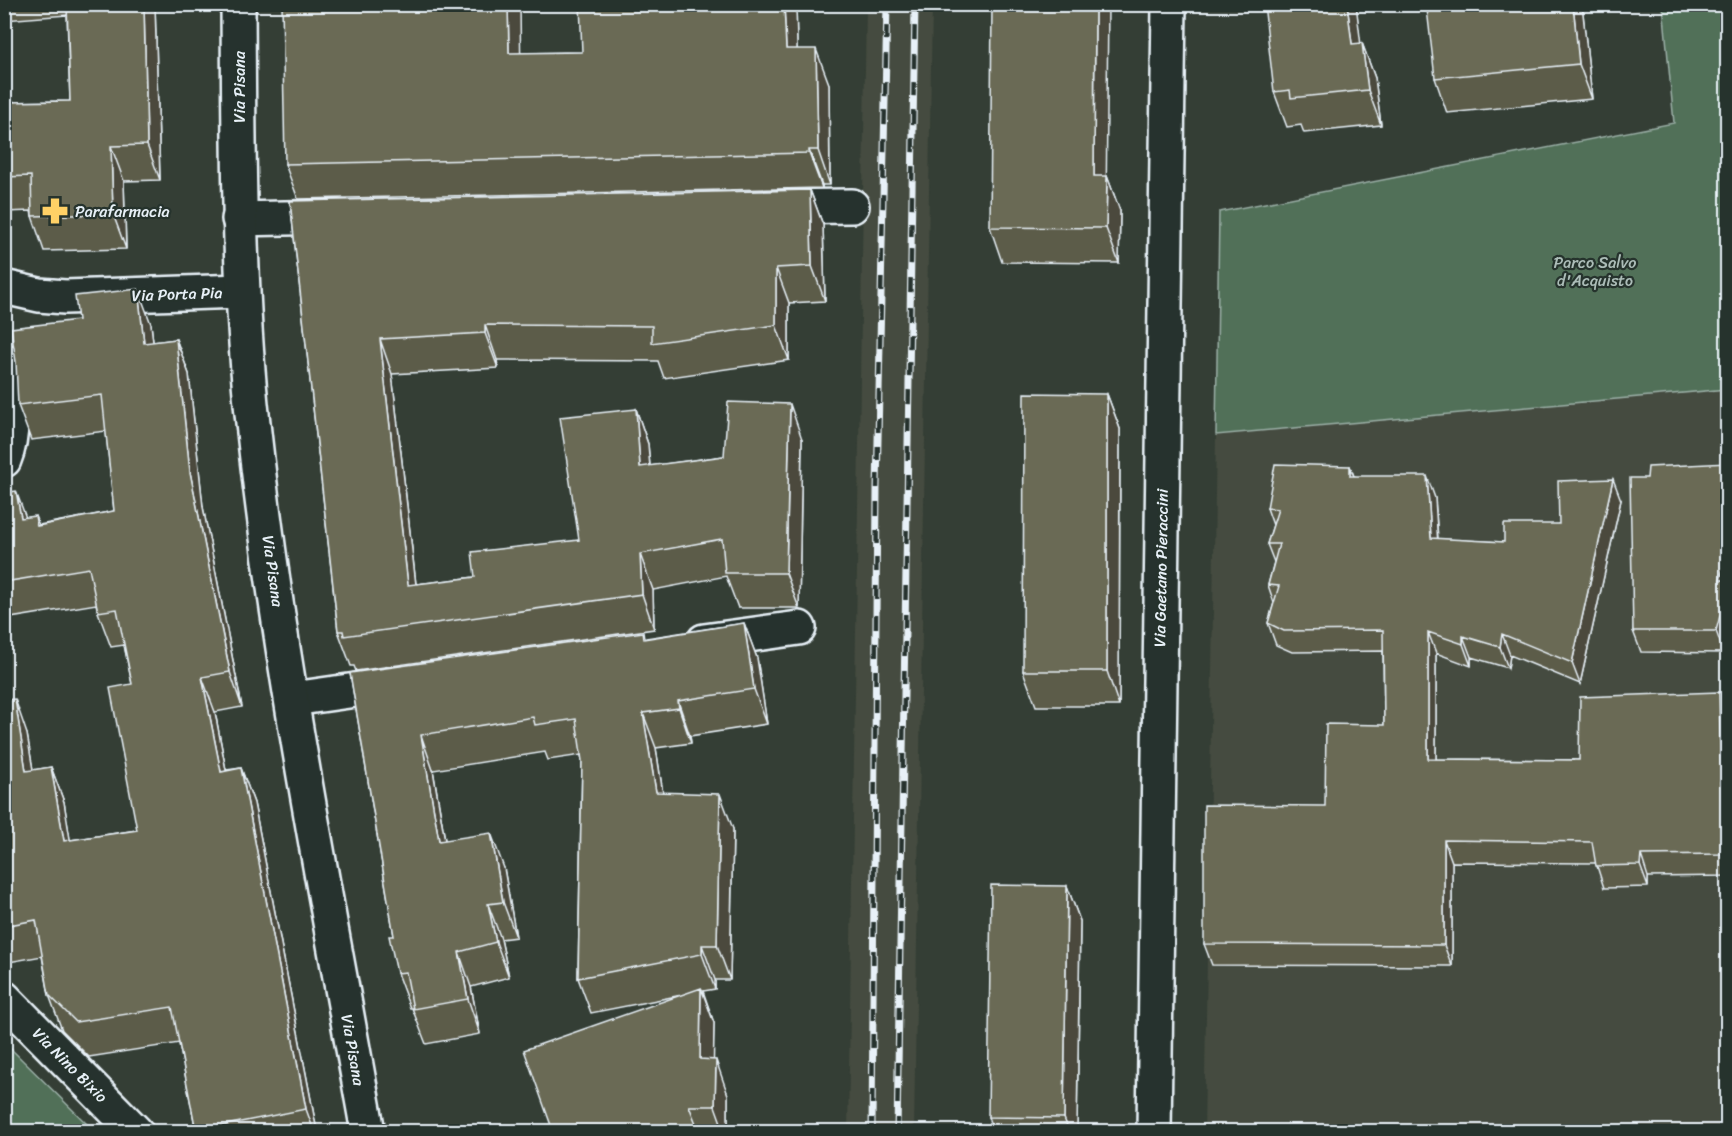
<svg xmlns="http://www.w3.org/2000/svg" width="1732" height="1136" viewBox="0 0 1732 1136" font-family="Sriracha,sans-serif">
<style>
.built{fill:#444b3f}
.green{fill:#517058;stroke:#9cb0a8;stroke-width:1.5}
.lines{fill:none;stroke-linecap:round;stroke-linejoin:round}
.minor-casing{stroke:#e8f1f8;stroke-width:38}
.secondary-casing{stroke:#e8f1f8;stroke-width:38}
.minor{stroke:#26332d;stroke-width:33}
.secondary{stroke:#26332d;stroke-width:33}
.rail-casing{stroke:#e8f1f8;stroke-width:7}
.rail{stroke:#26332d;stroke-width:4.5;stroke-dasharray:14;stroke-linecap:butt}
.wall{fill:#5c5b49;stroke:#e8f1f8;stroke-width:1.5}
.shaded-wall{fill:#4b4a3c;stroke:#e8f1f8;stroke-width:1.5}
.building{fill:#6b6a55;stroke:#e8f1f8;stroke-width:1.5}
.labels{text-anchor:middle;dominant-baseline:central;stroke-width:4.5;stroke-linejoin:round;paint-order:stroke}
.street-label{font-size:16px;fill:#e8f1f8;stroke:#26332d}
.poi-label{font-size:16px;fill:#e8f1f8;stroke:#26332d;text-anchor:start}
.park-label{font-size:16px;fill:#acbdb8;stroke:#26332d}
</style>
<rect width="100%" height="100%" fill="#343e35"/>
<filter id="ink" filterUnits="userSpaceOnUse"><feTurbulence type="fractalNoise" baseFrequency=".0167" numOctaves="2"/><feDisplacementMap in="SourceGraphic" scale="12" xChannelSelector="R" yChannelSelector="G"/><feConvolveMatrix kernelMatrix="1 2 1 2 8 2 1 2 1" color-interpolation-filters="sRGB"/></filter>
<g filter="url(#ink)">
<!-- built -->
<path class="built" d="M866,5H932L914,1131H848Z
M1727,389V1131L1204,1132L1216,435Z"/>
<!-- green -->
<path class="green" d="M1663,5H1727V389L1216,435L1219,212L1674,123Z
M5,1043L94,1131H5Z"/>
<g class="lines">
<!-- minor casing -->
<g class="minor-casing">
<path id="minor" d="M772,207L852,206
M239,219L336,217
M4,287L39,295L65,297L242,291
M4,361C9,393 17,429 4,460
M704,641L799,628
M293,699L398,684
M4,998L136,1132
M1154,1132L1169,4"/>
</g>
<!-- secondary casing -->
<g class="secondary-casing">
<path id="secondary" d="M238,4C239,138 238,271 251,404C276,648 325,890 368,1132"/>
</g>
<!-- minor -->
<use href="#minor" class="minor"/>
<!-- secondary -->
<use href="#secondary" class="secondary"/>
<!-- rail casing -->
<g class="rail-casing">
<path id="rail" d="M872,1132L877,489L887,4
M897,1132L915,4"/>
</g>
<!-- rail -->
<use href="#rail" class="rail"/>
</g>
<!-- wall -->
<path class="wall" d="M4,4H155L160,180L124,181L126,249L44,251L32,216L31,211L4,212V102L70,101L67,15L4,20Z
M796,4L797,49L829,84L830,185H822V188L298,199L285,164L521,53L582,52Z
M1356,4L1360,43H1362L1375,78L1381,125L1304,133L1301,125L1287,127L1274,92Z
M1582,4L1592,99L1447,113L1435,78Z
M1107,176L1120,211L1119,263L1002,262L990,227Z
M810,190L823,225L825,301L789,303V360L664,378L658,361L497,360L498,368L392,374L416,584L475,577L579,540L636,409L648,444L650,466L724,456L802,439L799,608H738L726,576L653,590L654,629L356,671L354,666H351L338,631L290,201Z
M78,320L151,324L153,342L176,339L189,374L203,507L242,707L215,712L226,770L241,768L254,803L317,1131H196L179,1043L89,1057L62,1030L49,995L42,956L9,962L4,950V700L27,734L33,770L51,767L64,802L70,840L137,830L132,684L124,645L111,647L98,612L96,604L4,619V493L26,518L35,516L39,525L114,511L106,431L31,440L18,405Z
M1107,394L1120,429L1119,706H1036L1023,671Z
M1728,463V638L1724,653L1641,652L1633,631L1647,478Z
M1350,466L1354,476L1435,498L1438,539L1504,542L1559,524L1621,500L1580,684L1510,655L1508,668L1471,657V666L1436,653V759L1579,760L1719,692L1727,713L1728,876L1648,877V887L1604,888L1596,863L1452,862V966L1212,965L1204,944L1325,806L1384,725L1383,651L1292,652L1276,645L1268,623L1274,603L1268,585L1274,562L1267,544L1273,525L1267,508Z
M744,623L757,658L767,724L690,736L691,743L656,748L663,793L733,829L730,980H715V989L703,991L714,1023L713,1060L728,1095V1131H553L677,996L591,1013L578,978L582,761L581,755L548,760L545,752L433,770L445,840L504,868L516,937L501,939L509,977L471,987L480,1034L426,1044L412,1008H410L397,973L394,936L350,673L646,638Z
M1067,886L1080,921L1077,1131H993L988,1117Z"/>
<!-- shaded-wall -->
<path class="shaded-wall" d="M144,4H155L160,180L147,145Z
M508,4H520L521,88L509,53Z
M784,4H796L798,84L786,49Z
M1095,4H1108L1106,211L1094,176Z
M1347,4H1356L1365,79L1352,44Z
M1573,4H1582L1592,99L1579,64Z
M1362,43L1375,78L1381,125L1368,90Z
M816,49L829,84L830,185L818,150Z
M111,146L124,181L126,249L113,214Z
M809,150L822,185V188L809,153Z
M1107,176L1120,211L1119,263L1106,228Z
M810,190L823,225L825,301L812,266Z
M776,268L789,303V360L776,325Z
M138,289L151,324L157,378L144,343Z
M485,325L497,360L498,368L485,333Z
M176,339L189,374L203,507L242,707L230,672L190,472Z
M380,339L392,374L420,620L408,585Z
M1107,394L1120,429L1119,706L1107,671Z
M790,404L802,439L799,608L786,573Z
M636,409L648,444L653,502L640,467Z
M1350,466L1358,487L1350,476Z
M1427,476L1435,498L1439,560L1431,538Z
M1728,476V638L1724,653L1716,631L1720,580V501Z
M1613,479L1621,500L1580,684L1572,663Z
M16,491L29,526L21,518Z
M640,554L653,590L654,629L642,594Z
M744,623L757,658L767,724L754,689Z
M1428,632L1436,653V781L1428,759Z
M1502,634L1510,655L1508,668L1500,647Z
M1463,636L1471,657V666L1463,644Z
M202,677L215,712L233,807L221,772Z
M1719,692L1727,713L1728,866L1723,854Z
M15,699L27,734L39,806L26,771Z
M678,701L690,736L691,743L679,708Z
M643,713L656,748L668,827L656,792Z
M421,735L433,770L451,876L439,841Z
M51,767L64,802L76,876L64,841Z
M241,768L254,803L317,1131H314L306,1109Z
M720,794L733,829L730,980L717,945Z
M491,833L504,868L516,937L503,902Z
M1444,840L1452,862V966L1444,945Z
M1641,855L1648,877V887L1640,865Z
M1067,886L1080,921L1077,1131H1069L1064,1118Z
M488,904L501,939L509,977L496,942Z
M702,945L715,980V989L702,954Z
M459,952L471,987L480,1034L468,999Z
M701,988L714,1023L713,1094L700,1059Z
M716,1060L728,1095V1131H724L715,1106Z"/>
<!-- building -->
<path class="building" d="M67,4H144L147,145L111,146L113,214L32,216L31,176L4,177V102L70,101Z
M282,4H508L509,53L582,52L580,4H784L786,49H816L818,150H809V153L285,164Z
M992,4H1095L1094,176H1107L1106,228L990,227Z
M1264,4H1347L1352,44L1362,43L1368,90L1291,98L1290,90L1274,92Z
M1470,4H1573L1579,64L1435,78L1427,9Z
M810,190L812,266L776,268V325L652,343V326L485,325V333L380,339L408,585L475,577L472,552L579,540L560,417L636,409L640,467L724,456L728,402L790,404L786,573H725L722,539L640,554L642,594L344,636L343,631H338L290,201Z
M138,289L144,343L176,339L190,472L230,672L202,677L221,772L241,768L306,1109L196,1131L172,1007L76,1022L49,995L36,920L4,926V700L15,699L26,771L51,767L64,841L137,830L110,688L132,684L117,609L98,612L89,568L4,582V493L16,491L21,518L35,516L37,526L114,511L102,395L18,405L16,362L11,328L78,320L75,296Z
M1024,393L1107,394V671H1023Z
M1728,463V476L1720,501H1728V513L1720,541H1728V549L1720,580H1728V586L1716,631H1633L1630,478H1647L1648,467Z
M1275,464L1350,466V476H1427L1431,538L1504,542V524H1559L1558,481L1613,479L1572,663L1502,634L1500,647L1463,636V644L1428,632V759L1579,760L1580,697L1719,692L1723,854L1641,855L1640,865L1596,866L1592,842L1444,840V945L1204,944V805L1325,806L1326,724L1384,725L1383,630L1284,631L1268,623L1279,586L1268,585L1279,544H1267L1278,509L1267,508Z
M744,623L754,689L678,701L679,708L643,713L656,792L720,794L717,945H702V954L578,978L582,761L576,719L535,725L533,717L421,735L439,841L491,833L503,902L488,904L496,942L459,952L468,999L413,1009L406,972L397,973L389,936H394L350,673L643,632L644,639Z
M991,885L1067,886L1064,1118L988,1117Z
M701,988L700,1059L716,1060L715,1106H689L699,1131H553L524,1050Z"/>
</g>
<!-- icons -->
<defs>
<g id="pharmacy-bare" transform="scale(2.07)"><path d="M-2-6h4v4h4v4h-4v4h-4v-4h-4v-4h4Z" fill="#ffd166" stroke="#26332d" stroke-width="2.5" paint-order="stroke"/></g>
</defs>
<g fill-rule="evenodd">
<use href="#pharmacy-bare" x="55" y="211"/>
</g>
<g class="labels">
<!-- street labels -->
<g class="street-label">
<text transform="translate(239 87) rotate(-90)">Via Pisana</text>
<text transform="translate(177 294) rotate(-2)">Via Porta Pia</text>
<text transform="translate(1161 568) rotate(-89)">Via Gaetano Pieraccini</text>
<text transform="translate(273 571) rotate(82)">Via Pisana</text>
<text transform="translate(353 1050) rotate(80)">Via Pisana</text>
<text transform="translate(70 1065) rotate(45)">Via Nino Bixio</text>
</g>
<!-- poi labels -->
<g class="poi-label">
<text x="75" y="211">Parafarmacia</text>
</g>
<!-- park labels -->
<g class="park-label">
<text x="1595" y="262">Parco Salvo<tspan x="1595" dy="18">d'Acquisto</tspan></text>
</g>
</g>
<!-- margin -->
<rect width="1732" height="1136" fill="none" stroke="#26332d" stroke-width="24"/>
<rect x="12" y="12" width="1708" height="1112" fill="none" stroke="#e8f1f8" stroke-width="2" filter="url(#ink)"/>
</svg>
